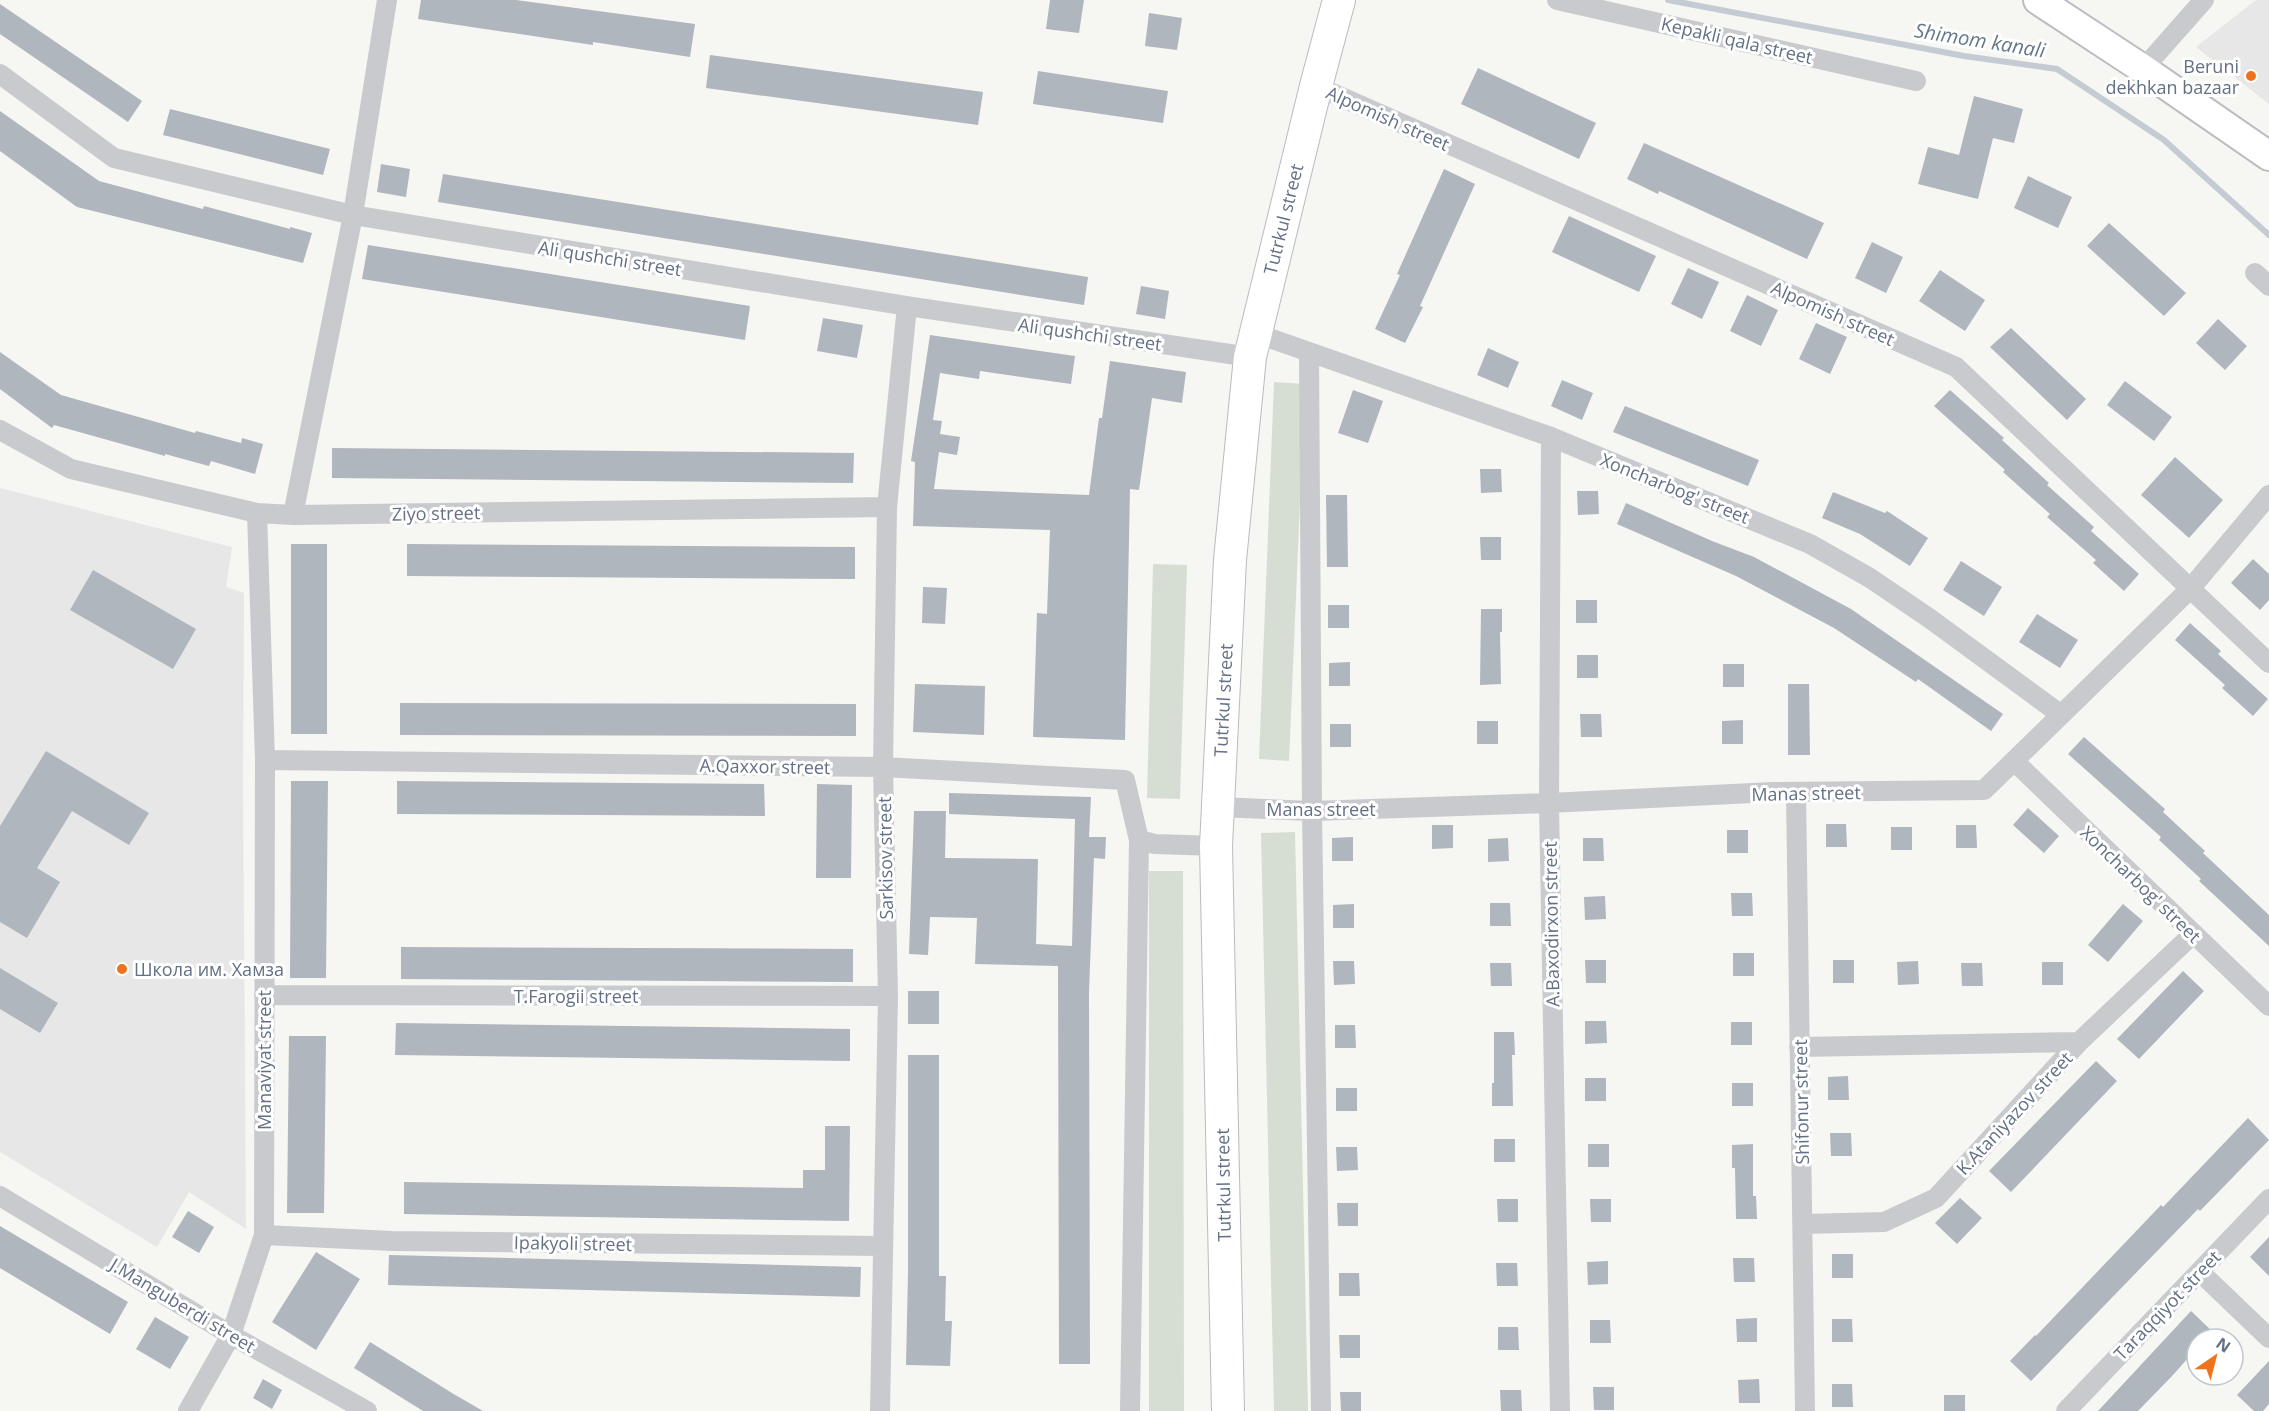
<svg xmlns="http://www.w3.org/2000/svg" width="2269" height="1411" viewBox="0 0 2269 1411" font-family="'Open Sans',sans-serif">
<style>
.built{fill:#e6e7e6}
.green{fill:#d6ded3}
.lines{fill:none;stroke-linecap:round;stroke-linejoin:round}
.stream{stroke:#c4cbd2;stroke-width:6}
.building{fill:#b0b6bd}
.secondary-casing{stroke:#babdc2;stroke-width:32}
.primary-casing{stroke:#b8bbc0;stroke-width:34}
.street{stroke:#c8cace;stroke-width:20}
.secondary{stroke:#fff;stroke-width:28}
.primary{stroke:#fff;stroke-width:32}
.poi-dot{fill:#ed731c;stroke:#fff;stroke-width:2}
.labels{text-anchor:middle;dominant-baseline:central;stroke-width:6;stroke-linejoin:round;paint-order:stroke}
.street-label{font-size:18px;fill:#637085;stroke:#fff}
.poi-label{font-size:18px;fill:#637085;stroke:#fff;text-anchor:end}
.water-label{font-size:20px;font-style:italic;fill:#647889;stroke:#fff}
</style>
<rect width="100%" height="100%" fill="#f6f6f3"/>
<!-- built -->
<path class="built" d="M2256,0H2269V104L2196,47Z
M0,488L232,547L226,587L244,593L243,787L246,1229L189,1192L157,1247L0,1152Z"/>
<!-- green -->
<path class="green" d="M1274,382L1305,384L1289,761L1259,759Z
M1153,564L1187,565L1180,799L1147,798Z
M1295,832L1308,1411H1274L1261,833Z
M1149,871H1183L1184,1411H1149Z"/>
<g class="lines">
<!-- stream -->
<path class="stream" d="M1668,0L1964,56L2057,69L2164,140L2269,235"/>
</g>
<!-- building -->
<path class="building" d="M421,0H516L695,24L690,57L593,42V45L418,19Z
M1050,0H1084L1079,33L1046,29Z
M0,4L142,101L128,122L0,34Z
M1149,13L1182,18L1177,50L1145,46Z
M710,55L983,92L978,125L706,88Z
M1478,68L1596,123L1579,159L1461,104Z
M1038,71L1168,91L1163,123L1033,104Z
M1974,96L2023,109L2014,143L1993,138L1978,199L1918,184L1928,147L1959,155Z
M170,109L330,149L323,175L163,135Z
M0,111L99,181L203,209L204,206L290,229V227L312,233L303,263L77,207L0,151Z
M1644,143L1824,223L1807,259L1659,191L1658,194L1627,179Z
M381,164L410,169L406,197L377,192Z
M1444,169L1475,184L1420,306L1423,307L1405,343L1375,329L1400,275L1397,274Z
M443,174L1088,277L1084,305L438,202Z
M2028,176L2072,197L2058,228L2014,208Z
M1569,216L1656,256L1639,292L1552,252Z
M2109,223L2186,293L2164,316L2087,246Z
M1872,242L1903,257L1886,293L1855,278Z
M368,245L750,306L745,340L362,279Z
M1688,268L1719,282L1702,319L1671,304Z
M1940,270L1985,300L1965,331L1919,301Z
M1141,286L1169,291L1165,319L1136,314Z
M1747,295L1778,310L1761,346L1730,331Z
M823,318L863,325L857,358L817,351Z
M2218,319L2247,346L2225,370L2196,343Z
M1816,323L1847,337L1830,374L1799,359Z
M2011,328L2086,399L2067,420L1990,347Z
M930,335L1075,356L1071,384L980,371L979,379L940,373L933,420L942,421L940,434L960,437L957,455L939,452L934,489L1089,495L1099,418H1102L1110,361L1186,372L1182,403L1152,398L1139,490L1130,489L1125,740L1033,737L1037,613L1047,614L1050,530L913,526L915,462L911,461Z
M1488,348L1519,362L1508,388L1477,375Z
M0,352L61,395L195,433L196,431L241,443L242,438L263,444L255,474L211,461L209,466L165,454V456L54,425L52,428L0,389Z
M1562,380L1593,393L1582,420L1551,406Z
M2125,381L2172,417L2154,441L2107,405Z
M1353,390L1383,401L1368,443L1338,433Z
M1950,390L2004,438L2002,440L2049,483L2047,485L2094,527L2091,531L2139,574L2124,591L2093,563L2096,560L2047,517L2050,514L2003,472L2005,470L1934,406Z
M1625,406L1759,460L1748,486L1613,432Z
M332,448L854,453L853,483L332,478Z
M2175,457L2223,500L2189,538L2141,495Z
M1480,469H1501L1502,492L1481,493Z
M1577,491H1598L1599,514L1578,515Z
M1833,492L1885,513L1887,511L1928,538L1910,566L1860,534L1822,518Z
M1326,495H1347L1348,567H1327Z
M1626,503L1712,541L1754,557L1851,609L2003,714L1991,731L1918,679L1916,682L1834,628L1736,576L1617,524Z
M1480,537H1501V560H1481Z
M291,544H327V734H291Z
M407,544L855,547V579L407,576Z
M2253,559L2269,574V600L2260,610L2231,583Z
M1961,561L2002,587L1984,616L1943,590Z
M93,570L196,629L173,669L70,610Z
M923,587L947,588L945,624L922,623Z
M1576,600H1597V623H1576Z
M1328,605H1349V628H1328Z
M1481,609H1502V632H1500L1501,684L1480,685Z
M2037,614L2078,640L2060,668L2019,642Z
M2190,623L2221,651L2218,654L2268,699L2253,716L2222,688L2225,685L2175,640Z
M1577,655H1598V678H1577Z
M1350,662V686H1329V663Z
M1723,664H1744V687H1723Z
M915,684L985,686L984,735L913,732Z
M1788,684H1809L1810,755H1788Z
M400,703L856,704V736L400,735Z
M1580,714H1601L1602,737H1581Z
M1743,720V744H1722V721Z
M1477,721H1498V744H1477Z
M1330,724H1351V747H1330Z
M2084,737L2165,809L2163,812L2205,851L2203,853L2269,915V946L2199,881L2201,879L2159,840L2161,837L2068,754Z
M46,751L149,813L129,845L72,811L37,868L60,882L27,938L0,922V826Z
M291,781H328L326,978H290Z
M397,781L764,784L765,816L397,814Z
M817,784L852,785L851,878H816Z
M949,793L1091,797L1089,837H1106L1105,859L1094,858L1089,993L1090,1364H1059L1058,966L975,964L977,918L930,917L928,955L909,954L914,811H946L945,858L1038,859L1036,944L1072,946L1075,819L949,814Z
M2028,808L2059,836L2044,853L2013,825Z
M1826,824H1846L1847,847H1826Z
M1432,825H1453V848L1432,849Z
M1956,825H1976L1977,848H1956Z
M1891,827H1912V850H1891Z
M1727,830H1748V853H1727Z
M1353,837V861H1332V838Z
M1508,838L1509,861L1488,862V839Z
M1583,838H1603L1604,861H1583Z
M1731,893H1752L1753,916H1732Z
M1605,896L1606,919L1585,920L1584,897Z
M1490,903H1510L1511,926H1490Z
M1354,904V928H1333V905Z
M2123,904L2143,921L2108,962L2088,945Z
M401,947L853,949V982L401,979Z
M1733,953H1754V976H1733Z
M1585,960H1606V983H1586Z
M1833,960H1854V983H1833Z
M1333,961H1354L1355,984L1334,985Z
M1918,961L1919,984L1898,985L1897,962Z
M2042,962H2063V985H2042Z
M1490,963H1511L1512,986H1491Z
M1961,963H1982L1983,986H1962Z
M0,968L58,1003L40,1033L0,1009Z
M2183,971L2204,991L2139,1059L2117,1039Z
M908,991H939V1024H908Z
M1585,1021H1606L1607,1043L1585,1044Z
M1731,1022H1752V1045H1731Z
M396,1023L850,1029V1061L395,1055Z
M1335,1025H1355L1356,1048H1335Z
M1494,1032H1514L1515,1055H1512L1513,1106H1492V1083H1494Z
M289,1036H326L324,1213H287Z
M908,1055H939V1276H946L945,1321H952L950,1366L906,1365L908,1272Z
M2096,1061L2117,1081L2011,1192L1989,1171Z
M1848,1076L1849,1100H1828V1077Z
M1585,1078H1606V1101H1585Z
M1732,1083H1753V1106H1732Z
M1336,1088H1357V1111H1336Z
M2248,1118L2269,1140L2200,1211L2198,1209L2031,1381L2010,1361L2035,1335L2036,1336L2161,1205L2163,1207Z
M825,1126H850L849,1221L404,1214V1182L803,1188V1170H825Z
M1830,1133H1851L1852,1156H1831Z
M1494,1139H1515V1162H1494Z
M1588,1144H1609V1167H1588Z
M1753,1144V1196H1756L1757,1219H1736L1735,1168H1732V1145Z
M1336,1147H1357L1358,1170L1337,1171Z
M1960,1198L1982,1218L1957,1244L1935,1223Z
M1497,1199H1518V1222H1498Z
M1590,1199H1611V1222H1591Z
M1337,1203H1358V1226H1338Z
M188,1211L214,1227L199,1253L172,1237Z
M0,1226L128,1302L110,1334L0,1268Z
M2269,1237V1276L2250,1257Z
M316,1252L360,1279L316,1350L272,1322Z
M1832,1254H1853V1278H1832Z
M389,1255L861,1267L860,1297L388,1285Z
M1733,1258H1754L1755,1282H1734Z
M1608,1261V1284L1588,1285L1587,1262Z
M1496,1263H1517L1518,1286H1497Z
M1339,1273H1359L1360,1296H1339Z
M2191,1311L2213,1332L2206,1339H2197V1348L2173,1375L2138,1411H2098Z
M155,1317L189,1337L170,1369L136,1349Z
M1757,1318V1342H1737L1736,1319Z
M1832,1319H1852L1853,1342H1832Z
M1590,1320H1610L1611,1343H1590Z
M1498,1327H1518L1519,1350H1498Z
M1339,1335H1360V1358H1340Z
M370,1342L452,1393L483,1411H423L354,1368Z
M2269,1361V1404L2263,1411H2254L2237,1395Z
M263,1379L282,1390L272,1409L253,1398Z
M1759,1379L1760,1403H1739L1738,1380Z
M1832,1384H1852L1853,1407H1832Z
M1593,1387H1614V1410H1594Z
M1500,1390H1521L1522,1411H1501Z
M1340,1392H1361V1411H1341Z
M1944,1395H1965V1411H1944Z"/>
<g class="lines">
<!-- secondary casing -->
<g class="secondary-casing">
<path id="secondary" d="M2038,0L2143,69L2269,156"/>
</g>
<!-- primary casing -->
<g class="primary-casing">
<path id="primary" d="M1228,1411L1216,846L1230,560L1250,357L1316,86L1339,0"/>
</g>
<!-- street -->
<path class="street" d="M1557,0L1916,81
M2143,69L2204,0
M0,74L114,158L353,215L907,306L1250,357
M1316,86L1956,367L2269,663
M2255,273L2269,286
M1255,333L1551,437L1810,544L1870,578L1929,618L2060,714
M1309,352L1312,811L1321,1411
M0,430L71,469L257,513L293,515L887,507
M1551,437L1549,803L1560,1411
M293,515L353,215L387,0
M265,760L883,767L1125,780L1139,840L1155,844L1216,846
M2014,761L2269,1006
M1796,793L1805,1411
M1218,807L1312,811L1549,803L1773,792L1984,790L2190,589L2269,495
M264,995L888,996
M1799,1047L2079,1042
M0,1196L231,1335L367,1411
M1803,1224L1884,1222L1936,1198L2079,1042L2193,934
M264,1235L392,1241L883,1246
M2200,1272L2269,1338
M188,1411L231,1335L264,1235L265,760L257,513
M880,1411L888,996L883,767L887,507L907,306
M1130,1411L1139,840
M2066,1411L2269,1199"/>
<!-- secondary -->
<use href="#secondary" class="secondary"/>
<!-- primary -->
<use href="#primary" class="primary"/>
</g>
<!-- markers -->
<g class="poi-dot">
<circle cx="2251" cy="76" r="6"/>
<circle cx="122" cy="969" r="6"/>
</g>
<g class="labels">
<!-- street labels -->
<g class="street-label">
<text transform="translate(1737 40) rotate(13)">Kepakli qala street</text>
<text transform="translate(1388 118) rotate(24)">Alpomish street</text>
<text transform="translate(1283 219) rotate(-76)">Tutrkul street</text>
<text transform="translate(610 258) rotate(9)">Ali qushchi street</text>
<text transform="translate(1833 313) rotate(24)">Alpomish street</text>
<text transform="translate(1090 334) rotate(8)">Ali qushchi street</text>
<text transform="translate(1675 488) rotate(22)">Xoncharbog' street</text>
<text transform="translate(436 513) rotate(-1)">Ziyo street</text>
<text transform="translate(1223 700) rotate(-87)">Tutrkul street</text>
<text transform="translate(765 766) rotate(1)">A.Qaxxor street</text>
<text transform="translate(1806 793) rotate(-1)">Manas street</text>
<text x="1321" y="809">Manas street</text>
<text transform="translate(885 858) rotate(-91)">Sarkisov street</text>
<text transform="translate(2141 884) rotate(44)">Xoncharbog' street</text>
<text transform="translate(1551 924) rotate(-91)">A.Baxodirxon street</text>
<text x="576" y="996">T.Farogii street</text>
<text transform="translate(264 1060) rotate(-90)">Manaviyat street</text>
<text transform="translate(1801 1102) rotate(-91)">Shifonur street</text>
<text transform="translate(2014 1113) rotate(-47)">K.Ataniyazov street</text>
<text transform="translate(1223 1185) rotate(-91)">Tutrkul street</text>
<text transform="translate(573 1243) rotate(1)">Ipakyoli street</text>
<text transform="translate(183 1305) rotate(31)">J.Manguberdi street</text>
<text transform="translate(2167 1305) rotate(-46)">Taraqqiyot street</text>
</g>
<!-- poi labels -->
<g class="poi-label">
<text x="2239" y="66">Beruni<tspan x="2239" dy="21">dekhkan bazaar</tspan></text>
<text x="134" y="969" text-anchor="start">Школа им. Хамза</text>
</g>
<!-- water labels -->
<g class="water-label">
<text transform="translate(1980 40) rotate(9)">Shimom kanali</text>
</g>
</g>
<!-- north arrow -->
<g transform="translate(2215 1357) rotate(35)"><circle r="28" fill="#ffffff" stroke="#c1c6ce" stroke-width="1.5"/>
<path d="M0-4.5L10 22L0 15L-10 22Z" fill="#ed731c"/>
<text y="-9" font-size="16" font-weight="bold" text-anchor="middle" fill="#637085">N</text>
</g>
</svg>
